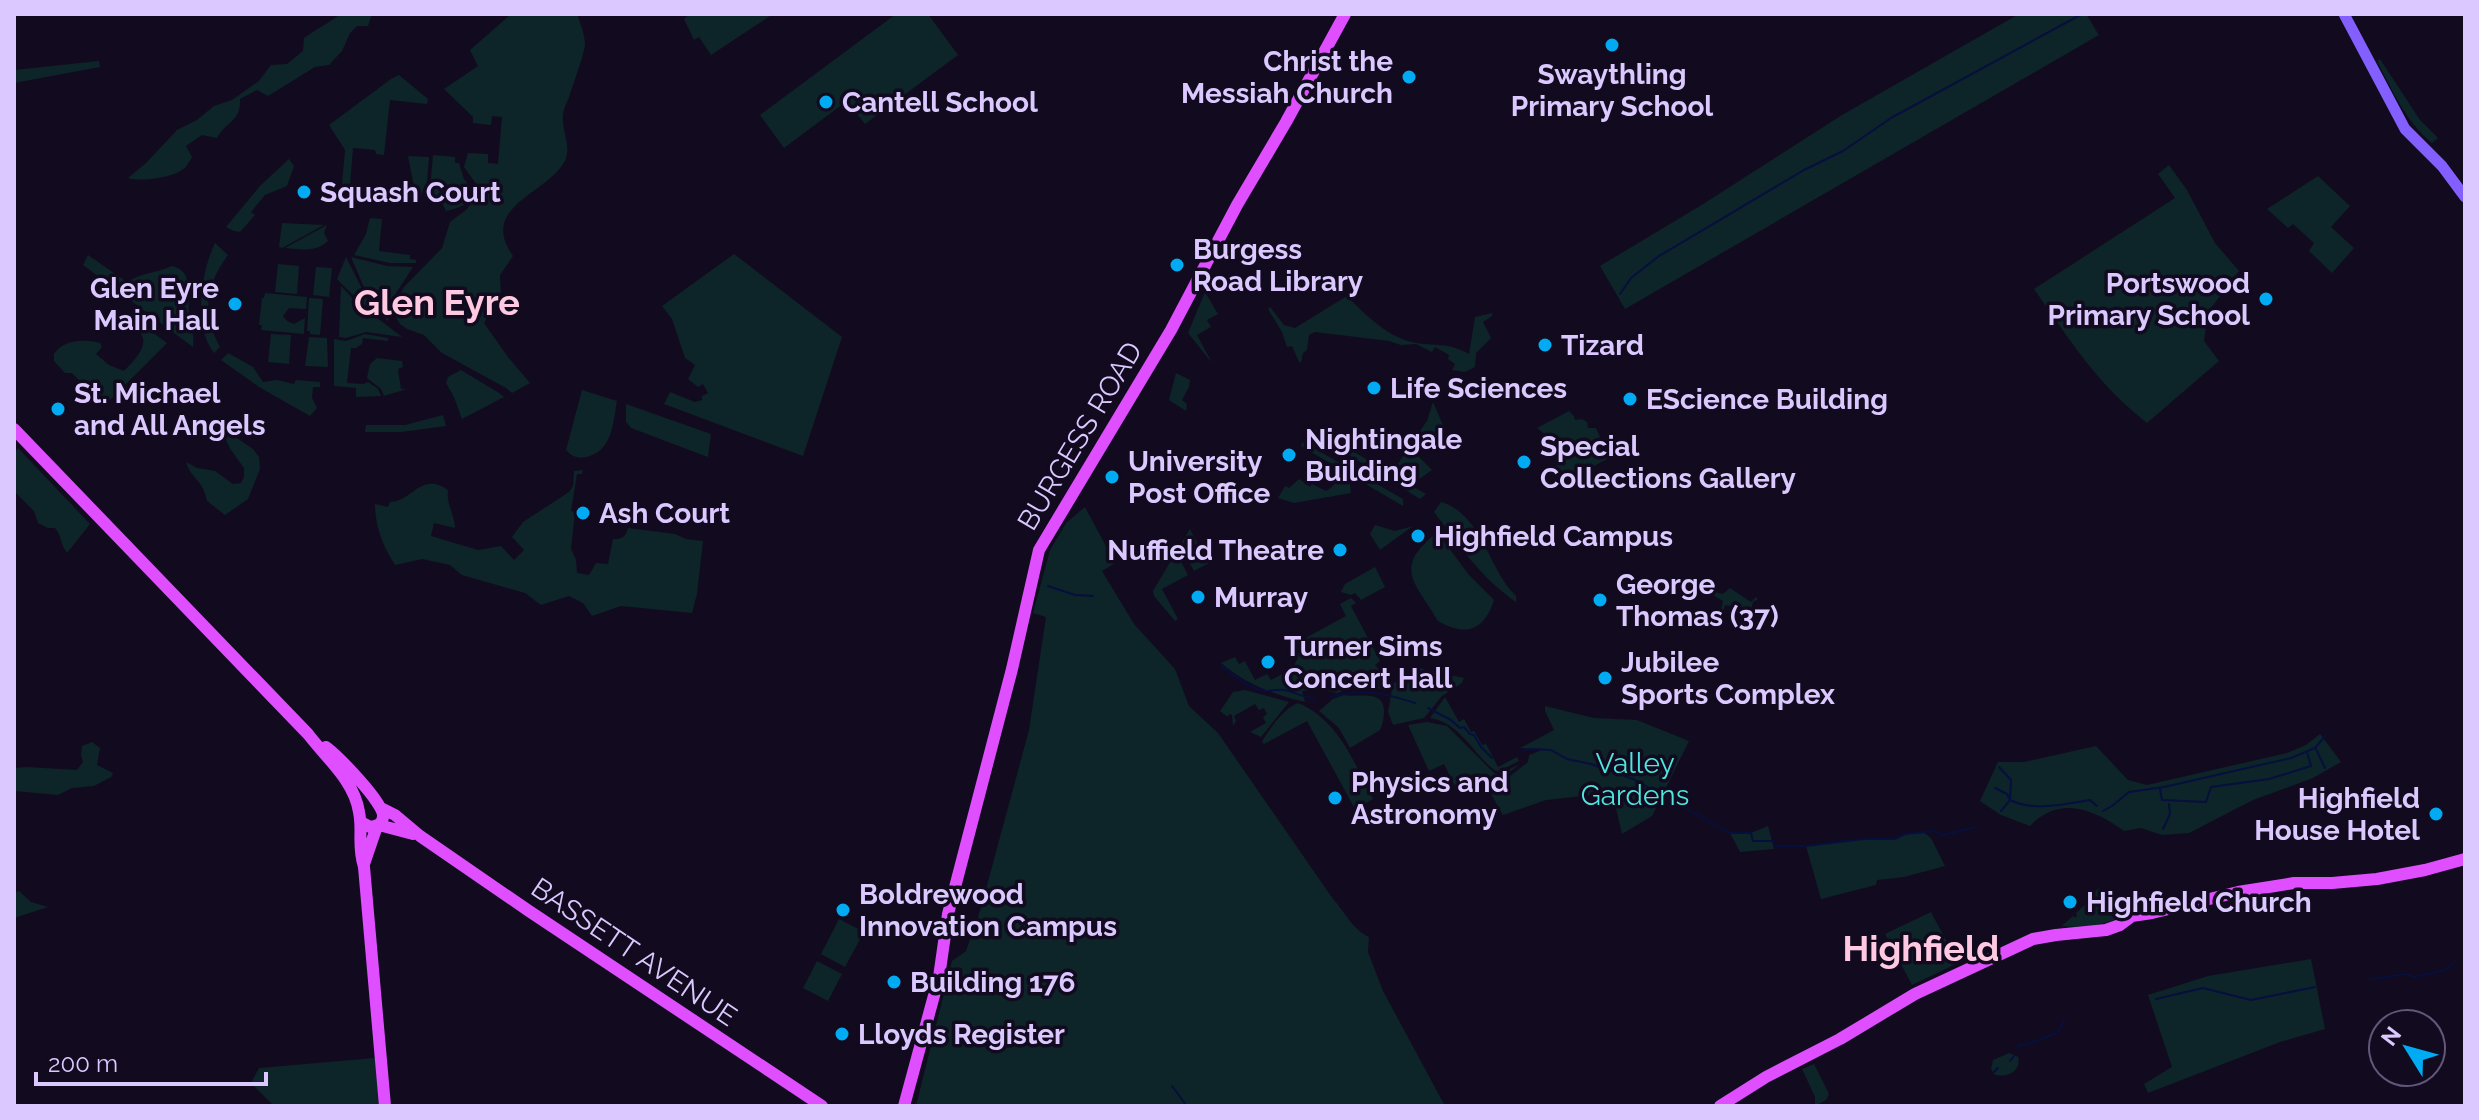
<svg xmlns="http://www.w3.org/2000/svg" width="2479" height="1120" viewBox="0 0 2479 1120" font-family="Raleway,sans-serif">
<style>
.green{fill:#0d2429}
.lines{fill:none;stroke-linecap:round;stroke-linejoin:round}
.stream{stroke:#060f3d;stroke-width:2}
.secondary{stroke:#835fff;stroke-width:11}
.primary{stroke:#e04fff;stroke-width:12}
.poi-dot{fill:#00abf3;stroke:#120b1f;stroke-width:3}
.labels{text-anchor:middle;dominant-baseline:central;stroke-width:7;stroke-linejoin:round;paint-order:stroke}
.poi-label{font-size:28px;font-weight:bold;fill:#dac8ff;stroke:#120b1f;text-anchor:start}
.street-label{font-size:28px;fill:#dac8ff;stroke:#120b1f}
.park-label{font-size:28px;fill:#4ee6de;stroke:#120b1f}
.district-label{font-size:36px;font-weight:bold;fill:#ffcae1;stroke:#120b1f}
</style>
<rect width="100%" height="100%" fill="#120b1f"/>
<!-- green -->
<path class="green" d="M341,14H372L368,26H357L350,33L342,51L329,65L315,67L268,96L257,90L240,99C241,122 226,121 217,138L202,135L186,146L192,157C192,158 185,168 185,168C173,178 142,182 128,178L146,163L177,130L197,120L214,106L232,100L259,81L271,65L287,64L303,51L304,38C316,29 329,23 341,14Z
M511,14H577C580,22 585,35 585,44C584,55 573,85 569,97C567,102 564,108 563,114C561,133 575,150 561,167C539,196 480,209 513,256L500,275L501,296L484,323L508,357L530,383L512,393L506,388L442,353L424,335L407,329L400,324L394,314L399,296L404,287L442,248L450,222L466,210L475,199L478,191L477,185L464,167L468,153L488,154V163L498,164L502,117L492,116L491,125L473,123V117L444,89L478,66L470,50Z
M690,14H773L711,55L699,37L694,40L684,19Z
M896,14H928L958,55L865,124L847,101L784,148L760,115Z
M2019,14H2086L2099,35L1625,309L1600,266L1700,206L1842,115Z
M2380,59L2420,120L2438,138L2432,143C2406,122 2392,90 2377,61Z
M99,61L100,67L14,83V70Z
M399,75L428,99L427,104L390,100L384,155L376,154L375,150L353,148L350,185L342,184L345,150L329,125L391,79Z
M433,155L455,157V163H459L464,179L472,189C472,204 459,208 446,211L440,199L430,189Z
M408,156L429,157L427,182L417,202Z
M289,159L294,166L287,186L265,195L251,212L255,215L240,232L234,231L226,227L260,186Z
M2169,165L2187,190L2215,243L2239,271L2208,312L2204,341L2219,361L2147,423C2097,384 2069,339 2034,289L2175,198L2158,174Z
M2318,176L2350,206L2331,227L2354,248L2332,273L2309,251L2314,243L2293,224L2288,228L2267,209Z
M370,218L382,219L379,251L410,255V259L416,260V263H390L354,255L366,234Z
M282,223L324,225L282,248L279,247Z
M327,225L324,233L328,241C315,253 301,249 285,248Z
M215,243L228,255C205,286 202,313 220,347L214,353C193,326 201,272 215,243Z
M734,254L842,337L803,456L664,404L670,392L695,402L702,400V396L708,393L703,384L698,387L688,379L695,365L685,358L672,319L662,306Z
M88,255L127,282C141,273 157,273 172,266C195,271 187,297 189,315C190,326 195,336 193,347L83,265Z
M346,257L373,311L357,299L337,279Z
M351,257L387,266L413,267L396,293L388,321C369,305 361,279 351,257Z
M278,264L299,266L297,294L275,292Z
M316,267L332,268L329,297L313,295Z
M341,286L355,301L402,337L366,332L346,338L339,337Z
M1205,292L1218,314L1207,320L1211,327L1197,335L1212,363L1188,333Z
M265,293L307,297L306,309L289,308L283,316L287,321L294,324L305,318L304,334L261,330L262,325H259L262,298H264Z
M1347,296C1363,313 1385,334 1408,341C1431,348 1444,340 1469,354L1475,317L1492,313V316L1483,322L1491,338L1476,353L1475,367L1465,372L1452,370L1455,364L1448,359L1449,355L1435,347L1432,352L1416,344L1401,345L1389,341L1315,332L1309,335L1307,350L1303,353L1301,362H1299L1292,346L1287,347L1282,332L1268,309L1270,307L1284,325L1295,328Z
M309,298L323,299L320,335L310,334V331H307Z
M138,322L167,343L104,406L72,373H65L54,361V354C64,339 84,339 100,343L102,347L96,354L109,365L124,371C131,364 145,351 143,339C142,334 138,330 136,326Z
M271,334L291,335L289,364L268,362Z
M365,334L388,338V341L363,338L362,344L356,348H351L347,383L364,384L368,382L378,389L381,396L356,397V388L334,386V339L346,341Z
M309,337L327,338L328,367L305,366Z
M228,353L253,367L263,382L277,380L294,384L296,380L320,382V387H313L312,398L317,408L310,416L259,387L221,360Z
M377,358L402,361L403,367L398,369L401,389H407L384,396L381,389L367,378L370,364Z
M461,370L499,393L504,397L462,419L454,397L446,383L448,377Z
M1176,373L1190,380L1189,387L1182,400L1187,404L1186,411L1169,400Z
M582,390L617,401C613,422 613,448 590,456C580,459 573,458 566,450Z
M1433,402L1443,425L1429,440L1417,435L1427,421Z
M626,404L711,434L708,457L631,428L626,422Z
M1569,411L1574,416L1575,420L1582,419L1587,422L1588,428H1596L1609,458L1562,483C1553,463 1557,441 1537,428Z
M443,415L446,426L401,432H365L366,425H405Z
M218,425L253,449L259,457L260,469L248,499L225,515L207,501C203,479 191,479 186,462L197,468L215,471L233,484L241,483L244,477V468L231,450Z
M1313,428L1426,494L1420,499L1310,431Z
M1303,442L1403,499V506L1301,446Z
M1409,447L1432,470L1415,482L1394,470Z
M18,448L90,524L67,553C60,544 62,536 55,528H48L38,523L34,511L14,491V453Z
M583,470L582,474H577L571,511L575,512L571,549L576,560L577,573L589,575L596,563L608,564L613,539C622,539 626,537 628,528L675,534L686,539L703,541L697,594L692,613L621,606L592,616L583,603L569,596L541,605L525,593L462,575L450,565L422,559L395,565C383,546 375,527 375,504L388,507L390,502C413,501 421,471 448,490C446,505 455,515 455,528L434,523L431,536L478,550L501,546L514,560L524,550L512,537L523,522L569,492L573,486L574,471Z
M1345,476L1349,478L1351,493L1294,503L1278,498L1285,486L1289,488L1299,479L1310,487L1312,484L1326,491C1334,487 1337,479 1345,476Z
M1441,502C1482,514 1488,569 1516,596V602C1481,578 1459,545 1434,512Z
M1085,507L1115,563L1102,571L1134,624L1175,669L1189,706L1218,733L1333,899C1345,912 1352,929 1369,937L1368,952L1383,991L1445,1106H916L952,961L966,951L980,911L1029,730L1046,617L1033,613L1050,550L1066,523Z
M1375,525L1395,531L1413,526L1380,550L1370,534Z
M1190,529L1204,556L1207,554L1211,562L1194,571L1180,545Z
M1435,534L1440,536L1469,575L1494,600C1484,631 1466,637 1438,621C1415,582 1393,569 1435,534Z
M1176,552L1188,575L1162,589L1178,619L1175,621L1154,596L1153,591Z
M1375,567L1385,587L1361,600L1355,593L1351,595L1341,592L1345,584Z
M1701,578L1718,593L1723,594L1730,588L1751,602L1756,597L1758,599L1753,602L1751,610L1725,605L1719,627L1717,626L1723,601L1699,587L1700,584L1696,583L1697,580Z
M1351,598L1356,603L1351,606L1380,661L1375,665L1390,682L1388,690L1359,686L1337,693L1321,690L1302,691L1305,702C1273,694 1247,685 1221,663L1235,657L1239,664L1245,661L1255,680L1267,674L1271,680C1292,669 1300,667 1298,642L1346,616L1340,604Z
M1419,668L1464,678L1462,683L1442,696L1424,718L1393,725L1388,712L1393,684Z
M1245,690L1289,702L1261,737L1250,732L1266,723L1263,717L1267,714L1264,708L1259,710L1255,704L1234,716L1236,721L1233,726L1232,715L1229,714L1228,717L1220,711L1233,692Z
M1344,695C1358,698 1383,689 1384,710C1384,717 1383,724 1380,730L1350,748L1339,728L1319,711L1333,699Z
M1445,697L1459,722L1464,719L1471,732L1474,731L1482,745L1486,744L1498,767L1517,757L1519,761L1499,771L1494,770C1472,752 1460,723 1430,718Z
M1298,703C1339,720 1354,763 1373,799L1355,809L1307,721L1264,744L1262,742C1269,729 1284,708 1298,703Z
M1545,706L1594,718L1637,720L1689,741L1652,816L1622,834L1615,804L1591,795L1546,800L1503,815L1490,792L1528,762L1529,755L1544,749L1520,748L1554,730L1545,711Z
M1427,722L1447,726L1494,773L1499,774L1520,764L1480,795L1471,778L1455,786L1444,764L1429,771L1408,725Z
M2320,734L2341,762L2313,778L2253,800L2189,833L2162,835L2141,828L2124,831C2094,809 2059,795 2030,826L2001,815L1980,801L1998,762H2024L2096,746L2128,780L2147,785L2287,753L2306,745Z
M92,742L100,748L97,765L113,773L111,777L94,786L72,788L58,795L14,791V768L27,767L77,770L83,762L81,755L82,746Z
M1768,826L1774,849L1740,852L1730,833H1751Z
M1923,832L1931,838L1945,866L1904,877L1877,880L1876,885L1821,899L1806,846L1863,839H1895L1905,834Z
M2099,888L2114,900L2119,910L2116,919C2101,926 2078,928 2062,926L2073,916L2075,918L2077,916L2076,913L2087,903L2084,900Z
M19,891L31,902L48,907L14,918V893Z
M1931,912L1958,963L1912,985L1885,934Z
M839,919L864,932L845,967L821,954Z
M2311,959L2325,1029L2280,1042L2148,1093L2144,1084L2172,1067L2148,995L2208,976Z
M817,961L842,974L828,1001L803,988Z
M2009,1053L2018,1057C2022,1071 2006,1079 1994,1074L1991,1069L1993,1060Z
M375,1058L380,1106H274L251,1083L259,1068Z
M1814,1064L1829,1094L1826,1100L1815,1106V1097L1802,1069Z"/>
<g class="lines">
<!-- stream -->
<path class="stream" d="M1620,294L1631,278L1659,256L1804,170L1843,151L1891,118L2082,14
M1048,586L1075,595L1093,596
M1220,665C1234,675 1247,688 1265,691C1271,691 1278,689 1284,690C1296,692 1302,698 1315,698
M1331,697C1362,688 1385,693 1415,703
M1428,708L1451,720L1460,728L1464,727L1470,734L1474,735L1481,747L1492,758
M2316,749L2325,768
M1522,751L1532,749L1551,750L1567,759L1591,764L1633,779L1730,833H1751L1753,841H1773L1776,846H1806L1863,839H1895L1905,834L1934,831L1943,835L1975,827
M1999,767L2011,780L2010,799
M1995,788L2007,794L2009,798
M2160,789L2162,800L2206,802L2211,787L2269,779L2311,766L2307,752
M2001,811L2010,800C2034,812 2065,804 2090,800L2097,806
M2103,811L2112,806L2129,792L2164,787L2291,758L2315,748L2327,734
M2163,829L2170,814L2169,804
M2371,979L2407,974L2414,977L2445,970L2454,963
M2156,999L2203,988L2251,1000L2315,987
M2018,1048L2020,1044L2024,1045L2057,1033L2064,1021
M2010,1061L2014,1056
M1994,1072L1998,1068
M1172,1086L1187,1106"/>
<!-- secondary -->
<path class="secondary" d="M2344,14L2405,129L2442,166L2465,197"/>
<!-- primary -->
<path class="primary" d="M14,429L308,734C326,758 354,780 359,812C363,831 357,845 364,867L385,1106
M326,747C338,756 384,803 383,816C383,824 377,826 370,827L361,822
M381,808L395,815L420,836L529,911L822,1106
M379,825L413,834
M364,864L377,826
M904,1106L939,977L948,914L1012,669L1039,550L1171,330L1237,205L1286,122L1345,14
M1720,1106L1766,1077L1840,1039L1915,994L2033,939L2056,935L2106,930L2120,925L2132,916L2152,913L2238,892L2294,883H2332L2377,879L2425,870L2465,859"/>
</g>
<!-- markers -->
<g class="poi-dot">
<circle cx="1612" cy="45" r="8"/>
<circle cx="1409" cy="77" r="8"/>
<circle cx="826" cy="102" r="8"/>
<circle cx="304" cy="192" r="8"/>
<circle cx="1177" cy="265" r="8"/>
<circle cx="2266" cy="299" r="8"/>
<circle cx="235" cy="304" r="8"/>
<circle cx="1545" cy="345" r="8"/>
<circle cx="1374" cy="388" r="8"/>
<circle cx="1630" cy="399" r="8"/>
<circle cx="58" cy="409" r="8"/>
<circle cx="1289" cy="455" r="8"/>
<circle cx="1524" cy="462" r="8"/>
<circle cx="1112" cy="477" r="8"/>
<circle cx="583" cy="513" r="8"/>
<circle cx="1418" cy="536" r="8"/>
<circle cx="1340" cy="550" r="8"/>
<circle cx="1198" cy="597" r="8"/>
<circle cx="1600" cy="600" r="8"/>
<circle cx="1268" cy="662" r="8"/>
<circle cx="1605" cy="678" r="8"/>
<circle cx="1335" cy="798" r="8"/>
<circle cx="2436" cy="814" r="8"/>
<circle cx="2070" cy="902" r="8"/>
<circle cx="843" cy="910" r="8"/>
<circle cx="894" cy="982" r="8"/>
<circle cx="842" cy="1034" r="8"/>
</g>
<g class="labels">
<!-- poi labels -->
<g class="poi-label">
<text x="1393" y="61" text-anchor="end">Christ the<tspan x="1393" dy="32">Messiah Church</tspan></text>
<text x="1612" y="74" text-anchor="middle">Swaythling<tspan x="1612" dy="32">Primary School</tspan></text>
<text x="842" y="102">Cantell School</text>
<text x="320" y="192">Squash Court</text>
<text x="1193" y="249">Burgess<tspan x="1193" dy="32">Road Library</tspan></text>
<text x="2250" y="283" text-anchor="end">Portswood<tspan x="2250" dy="32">Primary School</tspan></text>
<text x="219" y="288" text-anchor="end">Glen Eyre<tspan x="219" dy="32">Main Hall</tspan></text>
<text x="1561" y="345">Tizard</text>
<text x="1390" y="388">Life Sciences</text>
<text x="74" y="393">St. Michael<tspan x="74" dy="32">and All Angels</tspan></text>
<text x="1646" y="399">EScience Building</text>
<text x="1305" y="439">Nightingale<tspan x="1305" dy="32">Building</tspan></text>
<text x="1540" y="446">Special<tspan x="1540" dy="32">Collections Gallery</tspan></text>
<text x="1128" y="461">University<tspan x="1128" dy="32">Post Office</tspan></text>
<text x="599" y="513">Ash Court</text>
<text x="1434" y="536">Highfield Campus</text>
<text x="1324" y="550" text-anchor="end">Nuffield Theatre</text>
<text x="1616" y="584">George<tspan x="1616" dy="32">Thomas (37)</tspan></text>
<text x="1214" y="597">Murray</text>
<text x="1284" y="646">Turner Sims<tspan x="1284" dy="32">Concert Hall</tspan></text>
<text x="1621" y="662">Jubilee<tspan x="1621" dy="32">Sports Complex</tspan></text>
<text x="1351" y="782">Physics and<tspan x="1351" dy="32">Astronomy</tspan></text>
<text x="2420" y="798" text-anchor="end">Highfield<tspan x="2420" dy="32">House Hotel</tspan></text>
<text x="859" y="894">Boldrewood<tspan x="859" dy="32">Innovation Campus</tspan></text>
<text x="2086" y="902">Highfield Church</text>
<text x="910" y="982">Building 176</text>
<text x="858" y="1034">Lloyds Register</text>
</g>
<!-- street labels -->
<g class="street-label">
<text transform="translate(1080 436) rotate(-59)">BURGESS ROAD</text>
<text transform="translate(634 952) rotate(34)">BASSETT AVENUE</text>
</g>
<!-- park labels -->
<g class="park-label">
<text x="1635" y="763">Valley<tspan x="1635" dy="32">Gardens</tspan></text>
</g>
<!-- district labels -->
<g class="district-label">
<text x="437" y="302">Glen Eyre</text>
<text x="1921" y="948">Highfield</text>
</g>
</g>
<!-- border -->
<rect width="2479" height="1120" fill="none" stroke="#dac8ff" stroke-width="32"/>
<!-- north arrow -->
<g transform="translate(2407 1048) rotate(307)"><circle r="38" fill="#120b1f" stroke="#625779" stroke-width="2"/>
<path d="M0-6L14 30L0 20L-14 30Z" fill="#00abf3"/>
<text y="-12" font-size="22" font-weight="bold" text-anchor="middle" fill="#dac8ff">N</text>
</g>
<!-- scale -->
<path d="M36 1072v12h230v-12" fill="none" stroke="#dac8ff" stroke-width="4"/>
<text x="48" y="1072" font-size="24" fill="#dac8ff" stroke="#120b1f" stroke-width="6" paint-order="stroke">200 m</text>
</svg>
